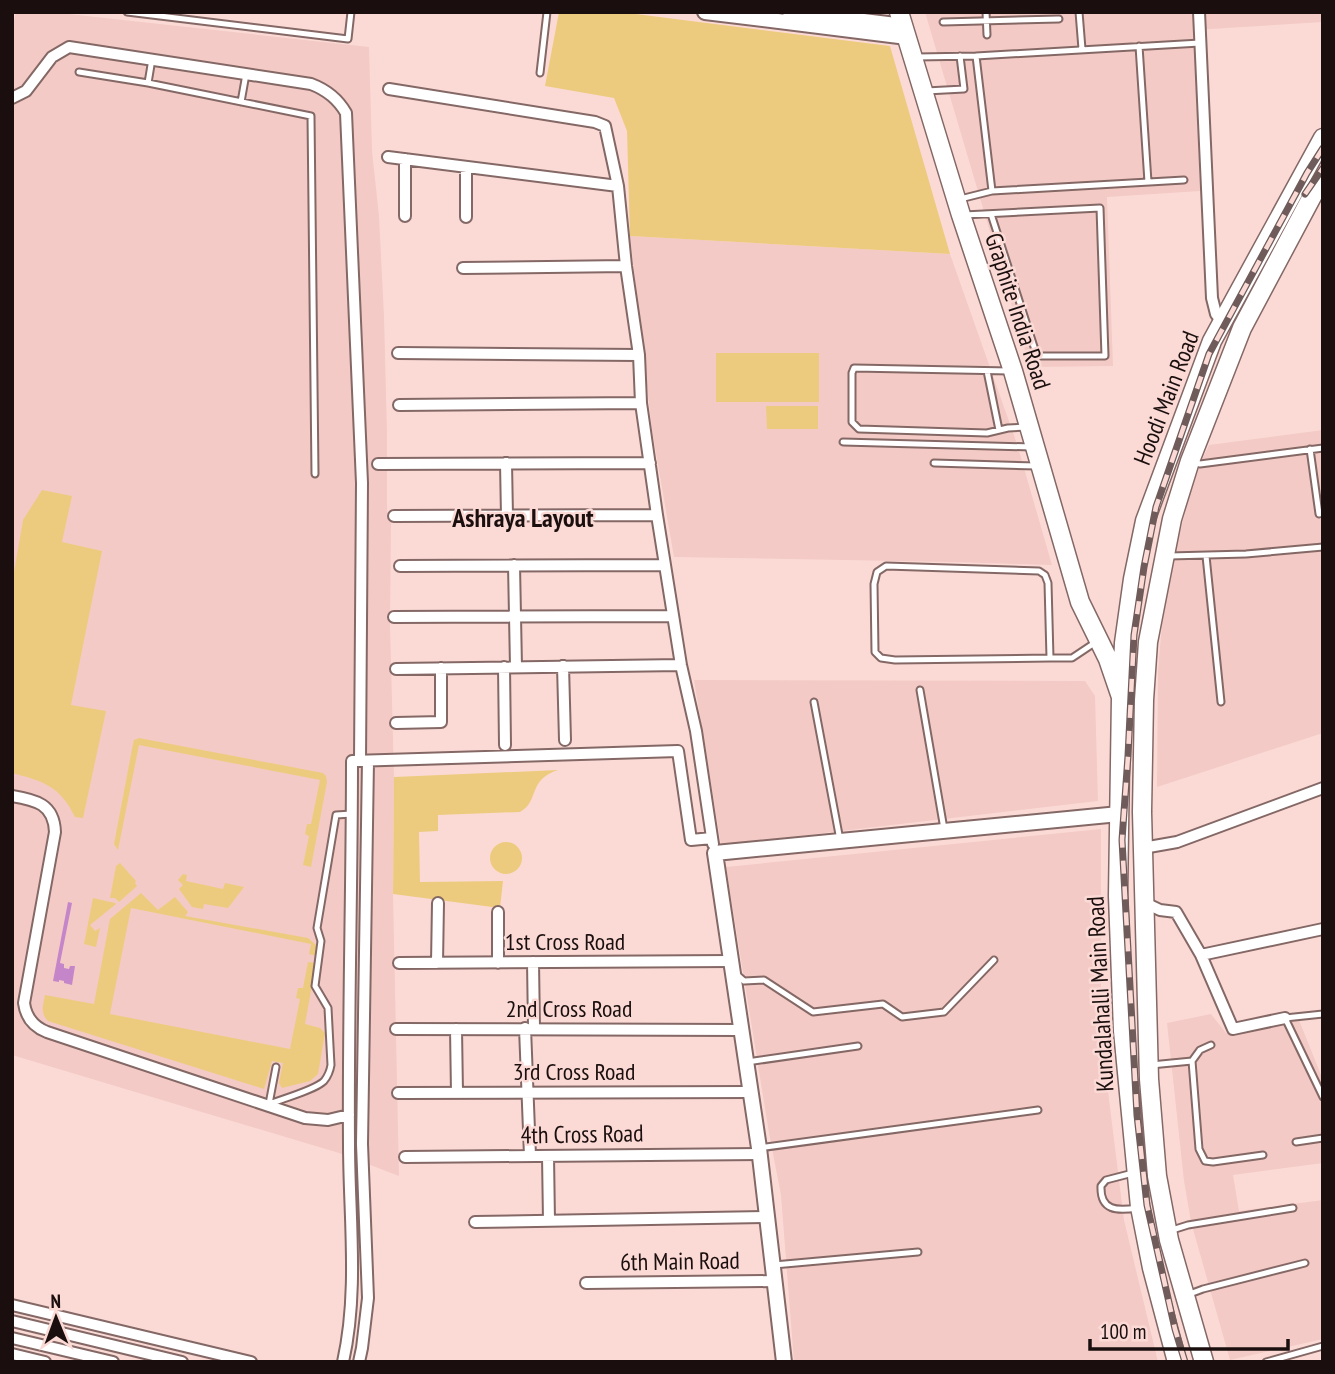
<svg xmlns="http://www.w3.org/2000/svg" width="1335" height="1374" viewBox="0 0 1335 1374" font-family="'PT Sans Narrow',sans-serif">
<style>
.built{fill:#f3cac5}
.green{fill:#edcb7e}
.water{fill:#c586c9}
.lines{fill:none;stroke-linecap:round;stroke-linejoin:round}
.service-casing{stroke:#846865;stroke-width:9}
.minor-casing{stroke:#846865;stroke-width:14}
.tertiary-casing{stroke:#846865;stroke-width:18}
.primary-casing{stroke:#846865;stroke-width:21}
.service{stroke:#fff;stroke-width:5}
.minor{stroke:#fff;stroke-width:10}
.tertiary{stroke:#fff;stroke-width:14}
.primary{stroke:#fff;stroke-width:18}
.rail-casing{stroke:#6f5c5a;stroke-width:7}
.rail{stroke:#fbdad6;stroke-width:4.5;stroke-dasharray:13;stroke-linecap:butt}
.labels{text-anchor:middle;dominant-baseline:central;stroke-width:5;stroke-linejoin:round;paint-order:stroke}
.street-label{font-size:24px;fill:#1a0f0e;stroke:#fbdad6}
.neighbourhood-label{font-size:26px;font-weight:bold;fill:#1a0f0e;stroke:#fbdad6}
</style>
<rect width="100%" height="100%" fill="#fbdad6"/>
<!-- built -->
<path class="built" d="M16,12H50L369,47L372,151L379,216L384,316L387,433V511L391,521L390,625L394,777L393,894L399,1176L339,1153L12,1055V29Z
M925,12H1323V22L1194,30L1200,191L1107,197L1113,366L1030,367Z
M630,236L950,254L1017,444L1052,565L953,562L674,557L652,430Z
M1323,430V733L1157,787L1158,672L1162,624L1178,539L1191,491L1200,464L1209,445Z
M694,680L1085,681L1095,696L1098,801L721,845Z
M1101,829V1035L1124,1220L1158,1362H794L781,1195L769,1133L726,867Z
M1211,1014L1226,1033L1299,1020L1323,1080V1163L1233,1175L1239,1211L1323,1200V1339L1230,1360L1191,1222L1184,1181L1167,1023Z"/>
<!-- green -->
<path class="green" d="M559,12H620L890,46L950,254L630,236L627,131L614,98L545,86Z
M716,353H819V402H716Z
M766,406H818V429H767Z
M42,490L72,496L62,542L102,551L71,705L106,711L83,818L75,817C60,786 43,781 12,773V584L23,520Z
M139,738L323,773L326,776L327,782L311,867L303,865L309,836L305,834L307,824H311L320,780L139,745L118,850L114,844L133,744L134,740Z
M558,770C527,780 540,801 520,812L438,815V831L419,832L420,882L503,881L500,908L393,894L394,777Z
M490 858a16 16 0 1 1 32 0a16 16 0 1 1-32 0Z
M120,863L136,881L135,883L137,886L119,902L115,898H110L116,866Z
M183,874L187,875L186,881L223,889L225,883L244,887L228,908L204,904L203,909L192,907L179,889L183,885L178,880Z
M141,893L158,910L175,897L188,912L185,916L308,938L317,946V956L309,954L311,944L131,908L110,1014L290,1049L300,999L296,998L298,988H303L308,962L316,963L305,1024L320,1028L325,1033L318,1074L310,1081L282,1088L279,1083L283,1063L272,1061L264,1089L48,1021C40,1013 43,1005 45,995L94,1004L110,919Z
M93,898L115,903L116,904L90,925L95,931L100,928L96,947L84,944Z"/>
<!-- water -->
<path class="water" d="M68,902L72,903L60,963L64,964V968L69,969L70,966H75L72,985L64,983V981L59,980V982L53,981Z"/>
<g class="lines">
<!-- service casing -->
<g class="service-casing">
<path id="service" d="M127,12L348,39L351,12
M986,12L987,35
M1079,12L1082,49
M943,22L1059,19
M1139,46L1148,182
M976,56L1200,43
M917,57L976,56L992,191L960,199
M79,72L148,83L311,116L315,474
M540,73L547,12
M148,83L152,59
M926,91L964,89L960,56
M241,102L246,74
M992,191L1184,180
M964,215L1100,208L1105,356H1037L991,214
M987,371L999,430
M1010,371L854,368L852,373V422L859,429L987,433L1008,428L1027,427
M843,442L1032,447
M1310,449L1319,514L1323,513
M1193,462L1200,464L1323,448
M934,463L1037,466
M1169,556L1246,554L1323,547
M1206,556L1221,702
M1050,658L1048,583L1045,575L1039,571L886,566L877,572L874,584L875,652L881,658L895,660L1050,658H1072L1096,642
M920,690L944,829
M814,702L840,840
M736,974L744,981L764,980L813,1012L883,1004L902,1017L944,1012L994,960
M1323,1014L1285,1018L1323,1097
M1192,1061L1200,1050L1211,1045
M747,1062L858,1046
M1151,1065L1192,1061L1199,1149L1205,1161L1213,1162L1263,1155
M269,1104C282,1099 315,1090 324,1081C328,1076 330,1071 331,1065L328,1008L315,986L321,941L317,928L336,815L352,814
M269,1104L276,1067
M1296,1142L1323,1138
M759,1148L1038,1110
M1133,1173L1106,1180L1101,1186C1100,1211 1117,1211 1137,1208
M1169,1231L1188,1225L1293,1208
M774,1265L918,1252
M1187,1295L1203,1289L1305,1263
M1266,1362L1323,1346"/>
</g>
<!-- minor casing -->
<g class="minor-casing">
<path id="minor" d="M1199,12L1212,298L1216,314L1222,322
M389,89L595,122L605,126L618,186L626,266L639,355L641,403L657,515L681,665L696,731L713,844
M12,98L26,91L52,57L69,47L311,84C327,90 338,99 346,113L362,483L360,761
M388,157L618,186
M405,159V216
M466,167V217
M463,268L626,266
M398,353L639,355
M399,405L641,403
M506,463L507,516
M378,464L650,463
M394,516L657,515
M514,565L516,667
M400,566L664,565
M394,617L673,616
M563,666L565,740
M504,667L505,745
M396,669L681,665
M396,723L441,722V668
M12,796C36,800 54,804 55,832L24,1003C26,1018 34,1027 47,1032L305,1118L328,1120L349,1115
M1143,848L1177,842L1323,788
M1143,902L1160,910L1176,912L1201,955L1233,1029L1285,1018
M1201,955L1323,929
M533,962L534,1028
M399,963L732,961
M437,963L438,903
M498,963V912
M525,1028L530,1156
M396,1029L742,1030
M456,1029L457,1093
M398,1093L751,1092
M548,1156L549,1221
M405,1157L760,1154
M475,1222L768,1217
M586,1283L775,1281
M12,1305L251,1362
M12,1321L182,1362
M12,1338L113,1362
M12,1354L45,1362
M343,1362C359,1291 349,1216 349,1144C348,1017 352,889 352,761L678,751L691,840L712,838
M359,1362L362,1348L368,1298L362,1144L368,761"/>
</g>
<!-- tertiary casing -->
<g class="tertiary-casing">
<path id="tertiary" d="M705,12L907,37
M790,12L904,26
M784,1362L759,1148L715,853L1119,814"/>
</g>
<!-- primary casing -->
<g class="primary-casing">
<path id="primary" d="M899,12L961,215L1013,371L1080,602L1108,659L1121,697L1118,896L1123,1031L1140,1207L1152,1268L1177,1362
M1122,690L1124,643L1133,579L1145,521L1212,341L1323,138
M1204,1362L1169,1240L1157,1176L1149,1079L1142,812L1144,700L1148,642L1172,519L1190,461L1242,328L1316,189L1323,179"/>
</g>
<!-- service -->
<use href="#service" class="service"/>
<!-- minor -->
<use href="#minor" class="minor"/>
<!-- tertiary -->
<use href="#tertiary" class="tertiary"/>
<!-- primary -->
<use href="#primary" class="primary"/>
<!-- rail casing -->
<g class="rail-casing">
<path id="rail" d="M1305,194L1323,168
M1185,1362L1175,1329L1147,1205L1137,1115L1122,840L1128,756L1134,635L1144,567L1156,507L1209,354L1307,173L1323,148"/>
</g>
<!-- rail -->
<use href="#rail" class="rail"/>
</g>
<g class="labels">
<!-- street labels -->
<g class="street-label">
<text transform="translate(1018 311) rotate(72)">Graphite India Road</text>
<text transform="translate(1166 398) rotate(-69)">Hoodi Main Road</text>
<text x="565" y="941">1st Cross Road</text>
<text transform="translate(1100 994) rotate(-93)">Kundalahalli Main Road</text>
<text x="569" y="1008">2nd Cross Road</text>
<text x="574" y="1071">3rd Cross Road</text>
<text transform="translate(582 1134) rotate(-1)">4th Cross Road</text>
<text transform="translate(680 1261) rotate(-1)">6th Main Road</text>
</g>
<!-- neighbourhood labels -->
<g class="neighbourhood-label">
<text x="523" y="517">Ashraya Layout</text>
</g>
</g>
<!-- border -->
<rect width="1335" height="1374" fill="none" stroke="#1a0f0e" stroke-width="28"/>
<!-- north arrow -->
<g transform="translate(56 1318) rotate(359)" stroke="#fbdad6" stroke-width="5" paint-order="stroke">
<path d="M0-5L12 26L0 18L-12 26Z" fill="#1a0f0e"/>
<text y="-10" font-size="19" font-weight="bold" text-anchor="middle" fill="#1a0f0e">N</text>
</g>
<!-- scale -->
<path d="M1090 1339v10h198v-10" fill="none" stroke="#1a0f0e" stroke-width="3.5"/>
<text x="1100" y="1339" font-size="21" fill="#1a0f0e" stroke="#fbdad6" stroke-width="5" paint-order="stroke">100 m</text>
</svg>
